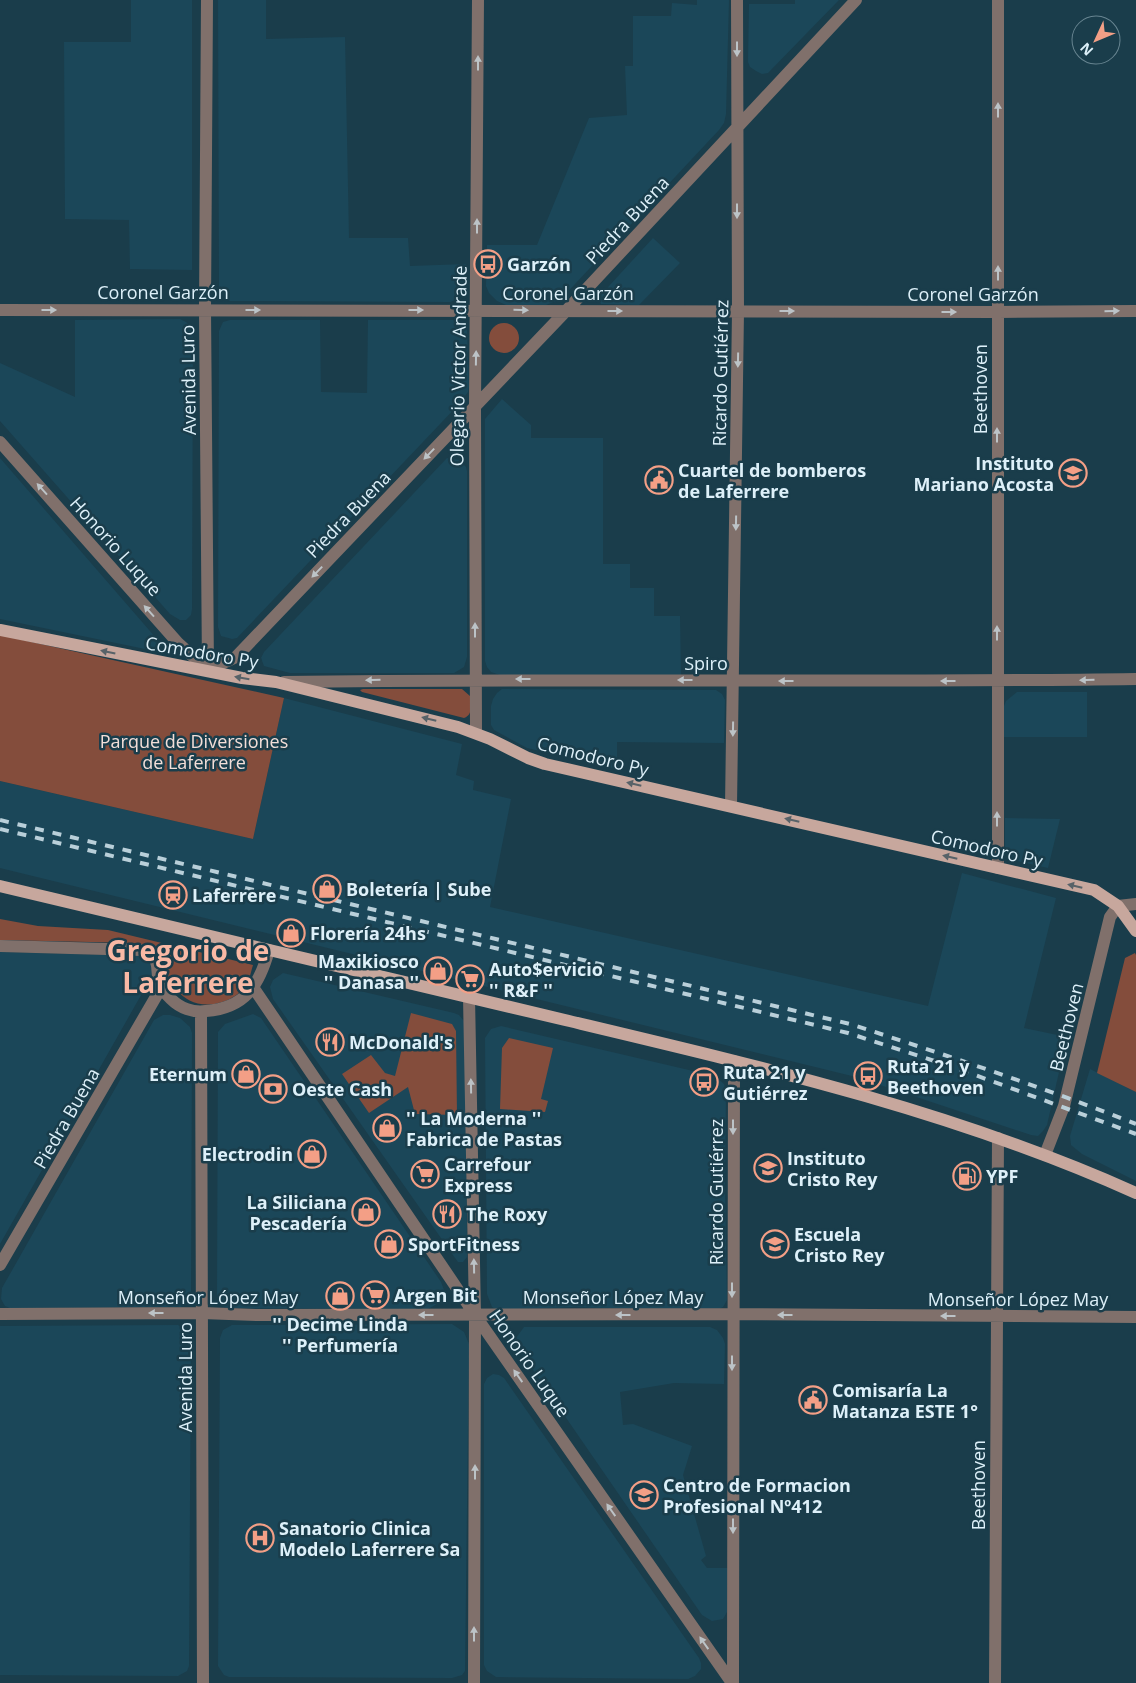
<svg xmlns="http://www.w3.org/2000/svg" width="1136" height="1683" viewBox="0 0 1136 1683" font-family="'Open Sans',sans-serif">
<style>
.built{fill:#1b4759}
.green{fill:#844d3c}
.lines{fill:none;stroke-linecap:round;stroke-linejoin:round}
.minor{stroke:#80706b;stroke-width:12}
.major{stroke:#c7a79d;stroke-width:12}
.rail{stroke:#b9cfd9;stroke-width:4;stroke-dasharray:9 9;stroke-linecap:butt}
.oneway{fill:#bcc3c7}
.oneway2{fill:#576268}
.labels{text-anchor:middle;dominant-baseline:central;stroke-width:5;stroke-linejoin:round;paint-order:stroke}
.street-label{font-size:18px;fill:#ddf0f9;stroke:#1a3d4b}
.poi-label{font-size:18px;font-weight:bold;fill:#ddf0f9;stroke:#1a3d4b;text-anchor:start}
.park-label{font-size:18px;fill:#f3ded8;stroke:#1a3d4b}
.town-label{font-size:28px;font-weight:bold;fill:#f9b9a5;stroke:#1a3d4b}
</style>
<rect width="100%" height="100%" fill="#1a3d4b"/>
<!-- built -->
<path class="built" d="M131,0H192V270L130,269L129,220L65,219L64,42H131Z
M218,0H266V39L345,37L349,238H408L410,266L466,264V290L458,299L450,302L229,301L224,297L219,287Z
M697,0H729L726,114L724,123L719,130L561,299L546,305H506L497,301L489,293L486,286L487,245H537L589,118L627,115L625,66H633V16H671L672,3L697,5Z
M795,0H839L768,73L762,74L756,71L750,67L748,62L749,4H795Z
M653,238L680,263L639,305L601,304L598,298Z
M180,319L186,322L193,328L192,609L191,615L186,620H180L170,614L0,421V363L75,397V320Z
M230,320H320L321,392L367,393L368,320H455L461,323L467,330L469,386L468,392L459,404L237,638L232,639L221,636L218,627L219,331L223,322Z
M502,399L531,425V438H603V564H630V588H654V616H680L681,675H500L491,672L487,667L485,661V419Z
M0,458L156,638L159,645L156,648L145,649L0,619Z
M447,458L459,460L466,467L467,471V657L464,667L454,673H290L264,666L261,658L264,652Z
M502,689L716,690L722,694L725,700L724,743L617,742V769L527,748L494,730L491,725V706L493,699L497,693Z
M1017,692H1087V737H1004V706L1006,701Z
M284,698L462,744L456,775L474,781L473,790L511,799L490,907L928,1006L962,873L1056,898L1024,1028L1067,1037L1047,1125L1043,1131L1038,1136L1031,1135L856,1077L0,868V781L253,839Z
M1005,818L1060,819L1048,868L1013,860L1007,856L1005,847Z
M0,952L144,956L151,964L153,974L0,1244Z
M283,973L454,1013L459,1015L464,1021L466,1027L467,1257L463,1262H458L455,1258L273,999L270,987L273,980Z
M253,1014L261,1018L441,1282L444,1290L441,1300L437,1304L428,1309L228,1308L221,1306L217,1301L218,1032L225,1024Z
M163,1015H170L180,1018L190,1027L192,1033L191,1297L189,1301L181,1307L10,1308L5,1306L1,1299L2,1288L154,1020Z
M501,1026L706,1074L717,1078L724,1084L726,1091L725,1184L727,1300L723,1307L715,1311L574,1307L497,1310L492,1307L487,1294L485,1038L491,1029Z
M1090,1069L1136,1092V1181L1082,1154L1071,1145L1070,1136Z
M452,1324L464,1332L469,1344L465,1671L462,1675L452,1678L229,1677L224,1675L218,1666L220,1338L223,1330L232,1325Z
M178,1325L188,1331L191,1338L189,1666L187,1671L178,1676L0,1675V1326Z
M524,1327H710L717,1330L723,1338L725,1344L724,1384L674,1383L620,1392L623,1425L633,1424L692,1446L683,1475L706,1556L701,1560L707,1568H728L727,1612L723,1619L712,1621L702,1615L520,1351L516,1338Z
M493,1374L499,1375L504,1378L699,1658L701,1663V1669L695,1676L688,1679L496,1677L487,1671L484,1665V1384L487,1378Z"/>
<!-- green -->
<path class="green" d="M489 338a15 15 0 1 1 30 0a15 15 0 1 1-30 0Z
M0,635L284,698L253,839L0,781Z
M363,689H462L470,696C470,704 474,714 464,718L362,692L360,690Z
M0,919L38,926L108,930L253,965C251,971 250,978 247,984C241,993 232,999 222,1002C188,1013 166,986 162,955L152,946L135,943L0,940Z
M1135,953L1136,955V1092L1097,1073L1125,958Z
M411,1013L452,1024L456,1031L457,1115L415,1114L408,1087L369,1113L342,1074L371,1055L385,1073L395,1076Z
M509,1038L553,1048L541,1099L548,1101L545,1112L500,1109L502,1048Z"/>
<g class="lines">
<!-- minor -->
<path class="minor" d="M207,0L205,309L208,670
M0,310L998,312L1136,311
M0,442L178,643L208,670
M208,670L236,657L566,311L856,0
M284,682C568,678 852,683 1136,679
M476,733L475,406L478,0
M731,806L738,311L737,0
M998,868V0
M0,946L141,950C165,958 153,971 161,987C163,991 168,996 171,999C180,1008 193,1013 206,1011C245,1008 259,986 269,950
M253,987L475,1315L732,1683
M469,997L475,1315L474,1683
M201,1012L203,1683
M1045,1155L1064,1106L1110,917L1118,906L1136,904
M0,1265L161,988
M0,1314L202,1313L257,1315L732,1314L1136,1317
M733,1683L734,1061
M995,1683L998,1138"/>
<!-- major -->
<path class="major" d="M0,630L242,678L276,682L458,727L490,739L528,758L545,764L1094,890L1118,906L1136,931
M0,886C188,931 376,975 565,1020C758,1066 954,1111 1136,1193"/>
<!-- rail -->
<path class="rail" d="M0,820L850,1024C946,1055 1042,1087 1136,1124
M0,829L848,1033L956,1068L1136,1134"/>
</g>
<!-- one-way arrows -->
<defs><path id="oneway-solid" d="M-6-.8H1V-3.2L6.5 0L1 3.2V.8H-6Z" transform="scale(1.25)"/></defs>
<g class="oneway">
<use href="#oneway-solid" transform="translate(737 49) rotate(90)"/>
<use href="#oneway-solid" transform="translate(478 63) rotate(-90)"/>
<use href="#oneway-solid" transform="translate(998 110) rotate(-90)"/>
<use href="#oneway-solid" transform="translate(737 211) rotate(90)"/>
<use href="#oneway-solid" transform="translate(477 226) rotate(-90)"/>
<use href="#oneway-solid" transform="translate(998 273) rotate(-90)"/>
<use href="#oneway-solid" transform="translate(49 310)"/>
<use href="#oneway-solid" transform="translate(253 310)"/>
<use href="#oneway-solid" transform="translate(416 310)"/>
<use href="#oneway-solid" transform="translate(521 310) rotate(1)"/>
<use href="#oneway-solid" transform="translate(615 311)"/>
<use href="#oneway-solid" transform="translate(787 311)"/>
<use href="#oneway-solid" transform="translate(1112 311) rotate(-1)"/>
<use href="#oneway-solid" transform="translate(949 312)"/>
<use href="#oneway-solid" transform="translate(476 358) rotate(-89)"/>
<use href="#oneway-solid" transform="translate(738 360) rotate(91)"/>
<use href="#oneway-solid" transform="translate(997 435) rotate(-90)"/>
<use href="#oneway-solid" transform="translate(429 454) rotate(134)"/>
<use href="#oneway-solid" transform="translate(42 489) rotate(-132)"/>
<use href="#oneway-solid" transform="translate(736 523) rotate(91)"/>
<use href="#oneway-solid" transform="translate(317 572) rotate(134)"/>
<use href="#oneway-solid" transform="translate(149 611) rotate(-132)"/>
<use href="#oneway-solid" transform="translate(475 630) rotate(-90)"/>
<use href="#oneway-solid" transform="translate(997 633) rotate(-90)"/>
<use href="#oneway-solid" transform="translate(523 679) rotate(-180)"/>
<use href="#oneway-solid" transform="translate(373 680) rotate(179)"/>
<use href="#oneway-solid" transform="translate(685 680) rotate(-180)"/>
<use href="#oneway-solid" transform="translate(1087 680) rotate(179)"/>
<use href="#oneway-solid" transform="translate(786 681) rotate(-180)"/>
<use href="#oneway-solid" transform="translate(948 681) rotate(-180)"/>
<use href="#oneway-solid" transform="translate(733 729) rotate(91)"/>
<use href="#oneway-solid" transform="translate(997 819) rotate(-90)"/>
<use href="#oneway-solid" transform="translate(471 1086) rotate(-91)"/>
<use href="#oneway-solid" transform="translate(733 1127) rotate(90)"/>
<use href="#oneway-solid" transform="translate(474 1266) rotate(-91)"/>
<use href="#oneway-solid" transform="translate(732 1290) rotate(90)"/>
<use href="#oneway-solid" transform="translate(156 1313) rotate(180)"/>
<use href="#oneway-solid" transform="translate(426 1315) rotate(-180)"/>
<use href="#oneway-solid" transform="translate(623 1315) rotate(180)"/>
<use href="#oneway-solid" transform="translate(785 1315) rotate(-180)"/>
<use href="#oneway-solid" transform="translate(948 1316) rotate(-180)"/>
<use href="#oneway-solid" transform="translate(732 1363) rotate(90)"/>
<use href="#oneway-solid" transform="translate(518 1376) rotate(-125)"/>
<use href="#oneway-solid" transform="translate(475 1472) rotate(-90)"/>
<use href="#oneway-solid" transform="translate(611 1510) rotate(-125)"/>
<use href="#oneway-solid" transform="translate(733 1526) rotate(90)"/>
<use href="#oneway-solid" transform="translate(474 1634) rotate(-90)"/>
<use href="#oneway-solid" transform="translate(704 1643) rotate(-125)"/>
</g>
<g class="oneway2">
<use href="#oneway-solid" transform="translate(108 652) rotate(-168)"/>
<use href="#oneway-solid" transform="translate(242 678) rotate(-170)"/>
<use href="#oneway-solid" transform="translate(429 719) rotate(-166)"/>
<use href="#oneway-solid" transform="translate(634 784) rotate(-167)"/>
<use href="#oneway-solid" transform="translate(792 820) rotate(-167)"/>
<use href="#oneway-solid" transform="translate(950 857) rotate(-167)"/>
<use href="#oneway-solid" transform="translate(1075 886) rotate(-167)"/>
</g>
<!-- icons -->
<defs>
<g id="bus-ring" transform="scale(1.4375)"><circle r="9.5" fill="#1a3d4b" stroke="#f39f86" stroke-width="1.5"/><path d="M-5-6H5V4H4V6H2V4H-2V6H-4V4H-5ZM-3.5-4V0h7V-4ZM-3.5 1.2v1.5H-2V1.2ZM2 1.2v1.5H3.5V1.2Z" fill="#f39f86"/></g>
<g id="school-ring" transform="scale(1.4375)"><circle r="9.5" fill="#1a3d4b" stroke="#f39f86" stroke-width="1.5"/><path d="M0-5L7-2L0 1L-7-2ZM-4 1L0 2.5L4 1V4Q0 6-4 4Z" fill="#f39f86"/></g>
<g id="civic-ring" transform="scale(1.4375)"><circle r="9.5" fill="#1a3d4b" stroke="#f39f86" stroke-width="1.5"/><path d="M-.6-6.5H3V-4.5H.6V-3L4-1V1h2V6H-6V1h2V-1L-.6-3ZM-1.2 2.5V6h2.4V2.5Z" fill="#f39f86"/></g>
<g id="shop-ring" transform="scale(1.4375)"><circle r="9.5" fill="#1a3d4b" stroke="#f39f86" stroke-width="1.5"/><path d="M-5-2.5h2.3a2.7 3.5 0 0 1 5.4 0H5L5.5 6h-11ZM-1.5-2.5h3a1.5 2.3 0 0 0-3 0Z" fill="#f39f86"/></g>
<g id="station-ring" transform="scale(1.4375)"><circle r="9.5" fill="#1a3d4b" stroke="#f39f86" stroke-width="1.5"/><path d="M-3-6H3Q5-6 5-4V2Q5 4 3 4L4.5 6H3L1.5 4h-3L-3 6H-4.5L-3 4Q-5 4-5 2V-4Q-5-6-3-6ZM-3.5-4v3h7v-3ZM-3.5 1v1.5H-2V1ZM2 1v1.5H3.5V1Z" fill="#f39f86"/></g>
<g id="supermarket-ring" transform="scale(1.4375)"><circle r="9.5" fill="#1a3d4b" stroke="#f39f86" stroke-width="1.5"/><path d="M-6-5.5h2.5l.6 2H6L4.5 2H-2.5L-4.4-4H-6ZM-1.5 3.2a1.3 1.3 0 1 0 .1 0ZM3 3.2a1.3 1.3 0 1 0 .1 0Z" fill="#f39f86"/></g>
<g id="restaurant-ring" transform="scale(1.4375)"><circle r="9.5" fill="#1a3d4b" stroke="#f39f86" stroke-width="1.5"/><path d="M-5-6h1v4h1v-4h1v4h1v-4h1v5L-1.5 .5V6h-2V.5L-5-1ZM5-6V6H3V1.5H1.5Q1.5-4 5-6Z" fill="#f39f86"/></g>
<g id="bank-ring" transform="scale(1.4375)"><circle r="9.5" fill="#1a3d4b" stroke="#f39f86" stroke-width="1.5"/><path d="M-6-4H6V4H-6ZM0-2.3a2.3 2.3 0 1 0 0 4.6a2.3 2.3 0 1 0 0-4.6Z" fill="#f39f86"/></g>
<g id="fuel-ring" transform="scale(1.4375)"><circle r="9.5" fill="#1a3d4b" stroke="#f39f86" stroke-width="1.5"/><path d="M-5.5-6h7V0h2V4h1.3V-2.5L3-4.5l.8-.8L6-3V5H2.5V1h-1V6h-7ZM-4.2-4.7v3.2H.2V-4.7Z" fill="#f39f86"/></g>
<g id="hospital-ring" transform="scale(1.4375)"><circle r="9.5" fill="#1a3d4b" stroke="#f39f86" stroke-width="1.5"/><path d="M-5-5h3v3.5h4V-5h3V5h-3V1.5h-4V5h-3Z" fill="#f39f86"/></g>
</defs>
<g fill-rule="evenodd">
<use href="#bus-ring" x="488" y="264"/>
<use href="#school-ring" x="1073" y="473"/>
<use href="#civic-ring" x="659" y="480"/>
<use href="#shop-ring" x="327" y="889"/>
<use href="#station-ring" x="173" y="895"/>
<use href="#shop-ring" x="291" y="933"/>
<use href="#shop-ring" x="438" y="971"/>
<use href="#supermarket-ring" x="470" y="979"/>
<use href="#restaurant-ring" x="330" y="1042"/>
<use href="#shop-ring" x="246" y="1074"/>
<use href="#bus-ring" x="868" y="1076"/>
<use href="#bus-ring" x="704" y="1082"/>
<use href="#bank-ring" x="273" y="1089"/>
<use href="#shop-ring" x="387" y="1128"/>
<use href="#shop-ring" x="312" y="1154"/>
<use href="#school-ring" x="768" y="1168"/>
<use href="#supermarket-ring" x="425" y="1174"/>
<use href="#fuel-ring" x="967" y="1176"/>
<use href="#shop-ring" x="366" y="1212"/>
<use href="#restaurant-ring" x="447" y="1214"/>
<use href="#shop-ring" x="389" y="1244"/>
<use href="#school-ring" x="775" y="1244"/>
<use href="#supermarket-ring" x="375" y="1295"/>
<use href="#shop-ring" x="340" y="1296"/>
<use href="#civic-ring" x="813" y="1400"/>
<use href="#school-ring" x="644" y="1495"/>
<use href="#hospital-ring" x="260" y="1538"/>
</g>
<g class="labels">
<!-- street labels -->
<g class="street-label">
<text transform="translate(627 220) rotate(-47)">Piedra Buena</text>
<text x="163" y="292">Coronel Garzón</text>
<text x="568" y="293">Coronel Garzón</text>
<text x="973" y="294">Coronel Garzón</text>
<text transform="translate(458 366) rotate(-89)">Olegario Victor Andrade</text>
<text transform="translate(720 373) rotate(-89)">Ricardo Gutiérrez</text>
<text transform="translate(188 380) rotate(-91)">Avenida Luro</text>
<text transform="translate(980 389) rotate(-90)">Beethoven</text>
<text transform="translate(348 514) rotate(-46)">Piedra Buena</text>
<text transform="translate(116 546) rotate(48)">Honorio Luque</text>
<text transform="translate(202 652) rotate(10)">Comodoro Py</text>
<text x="706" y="663">Spiro</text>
<text transform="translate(593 756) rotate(14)">Comodoro Py</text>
<text transform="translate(987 848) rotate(13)">Comodoro Py</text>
<text transform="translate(1066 1027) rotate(-76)">Beethoven</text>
<text transform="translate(66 1118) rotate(-60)">Piedra Buena</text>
<text transform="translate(716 1192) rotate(-90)">Ricardo Gutiérrez</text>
<text x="208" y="1297">Monseñor López May</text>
<text x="613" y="1297">Monseñor López May</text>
<text x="1018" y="1299">Monseñor López May</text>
<text transform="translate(530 1363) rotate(55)">Honorio Luque</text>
<text transform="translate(185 1377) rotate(-90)">Avenida Luro</text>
<text transform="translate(978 1485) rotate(-90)">Beethoven</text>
</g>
<!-- poi labels -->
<g class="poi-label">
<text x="507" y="264">Garzón</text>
<text x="1054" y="463" text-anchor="end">Instituto<tspan x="1054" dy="21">Mariano Acosta</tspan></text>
<text x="678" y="470">Cuartel de bomberos<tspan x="678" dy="21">de Laferrere</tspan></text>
<text x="346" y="889">Boletería | Sube</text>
<text x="192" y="895">Laferrere</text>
<text x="310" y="933">Florería 24hs</text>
<text x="419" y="961" text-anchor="end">Maxikiosco<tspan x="419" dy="21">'' Danasa ''</tspan></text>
<text x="489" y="969">Auto$ervicio<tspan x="489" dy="21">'' R&amp;F ''</tspan></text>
<text x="349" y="1042">McDonald's</text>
<text x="887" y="1066">Ruta 21 y<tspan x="887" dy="21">Beethoven</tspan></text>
<text x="723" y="1072">Ruta 21 y<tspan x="723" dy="21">Gutiérrez</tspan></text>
<text x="227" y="1074" text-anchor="end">Eternum</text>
<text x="292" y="1089">Oeste Cash</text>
<text x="406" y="1118">'' La Moderna ''<tspan x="406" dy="21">Fabrica de Pastas</tspan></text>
<text x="293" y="1154" text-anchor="end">Electrodin</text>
<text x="787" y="1158">Instituto<tspan x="787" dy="21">Cristo Rey</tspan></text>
<text x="444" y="1164">Carrefour<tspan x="444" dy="21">Express</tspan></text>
<text x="986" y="1176">YPF</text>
<text x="347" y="1202" text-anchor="end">La Siliciana<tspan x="347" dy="21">Pescadería</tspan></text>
<text x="466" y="1214">The Roxy</text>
<text x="794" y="1234">Escuela<tspan x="794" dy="21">Cristo Rey</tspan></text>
<text x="408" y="1244">SportFitness</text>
<text x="394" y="1295">Argen Bit</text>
<text x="340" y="1324" text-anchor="middle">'' Decime Linda<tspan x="340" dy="21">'' Perfumería</tspan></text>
<text x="832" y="1390">Comisaría La<tspan x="832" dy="21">Matanza ESTE 1°</tspan></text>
<text x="663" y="1485">Centro de Formacion<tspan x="663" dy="21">Profesional Nº412</tspan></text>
<text x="279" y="1528">Sanatorio Clinica<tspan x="279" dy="21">Modelo Laferrere Sa</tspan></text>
</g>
<!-- park labels -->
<g class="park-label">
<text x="194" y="741">Parque de Diversiones<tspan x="194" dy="21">de Laferrere</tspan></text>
</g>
<!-- town labels -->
<g class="town-label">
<text x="188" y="950">Gregorio de<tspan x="188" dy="32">Laferrere</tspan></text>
</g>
</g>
<!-- north arrow -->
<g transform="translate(1096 40) rotate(226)"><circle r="24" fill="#1a3d4b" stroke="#688591"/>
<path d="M0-4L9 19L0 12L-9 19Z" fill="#f39f86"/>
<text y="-8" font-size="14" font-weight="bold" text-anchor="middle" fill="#ddf0f9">N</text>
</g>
</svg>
